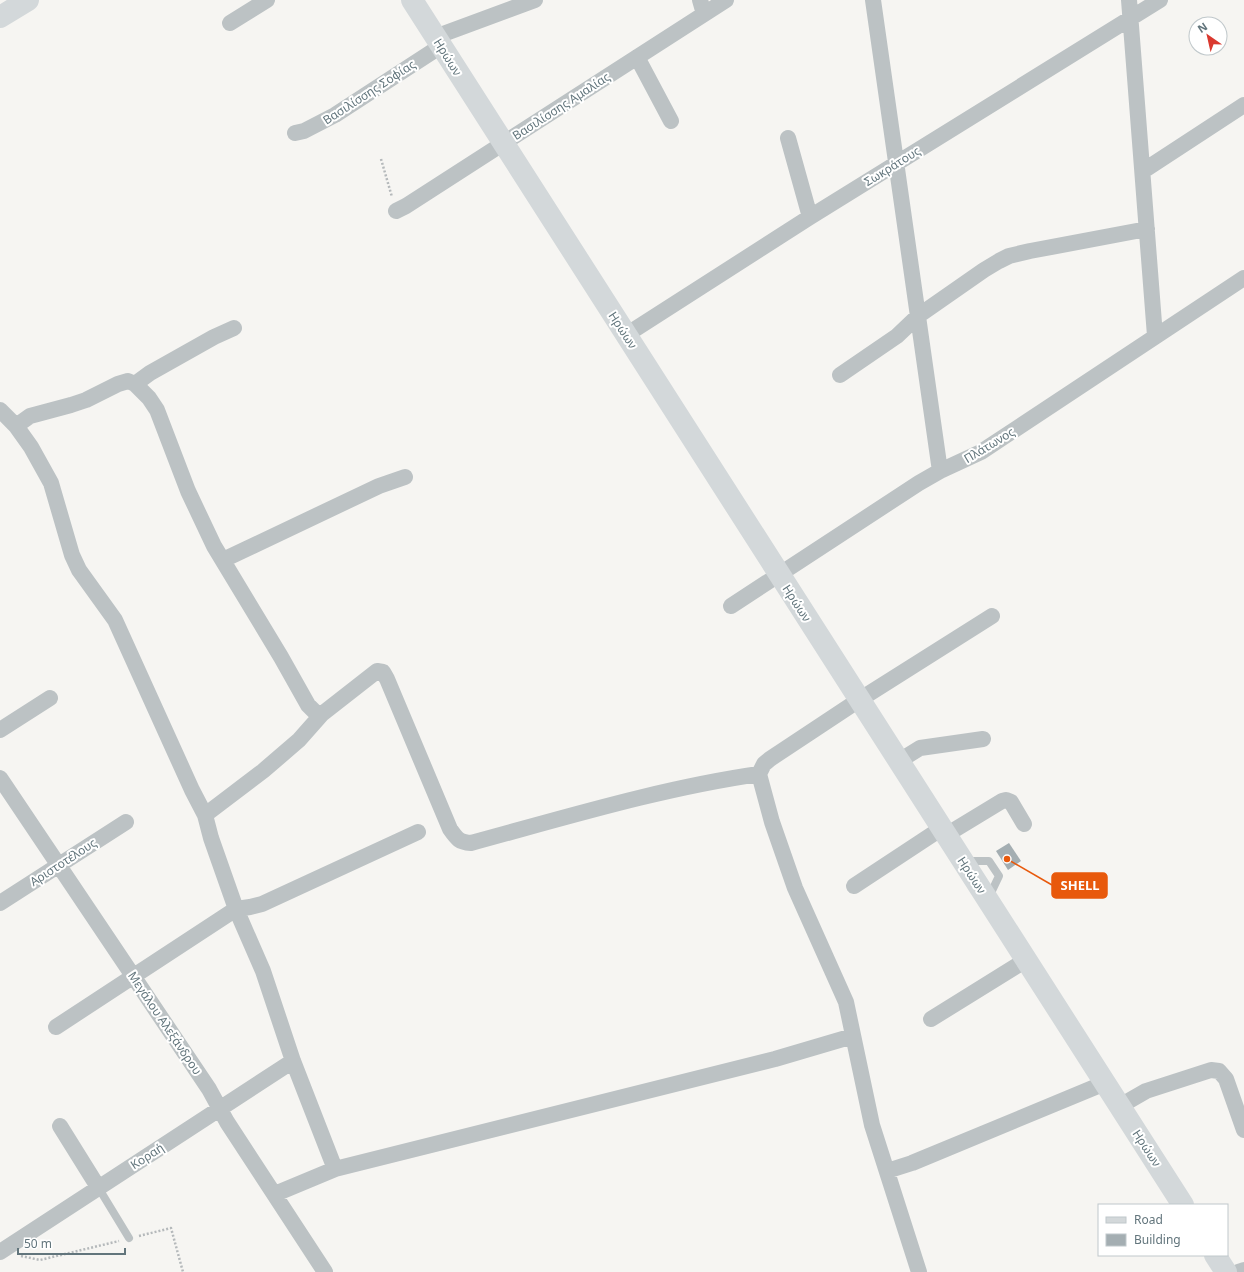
<svg xmlns="http://www.w3.org/2000/svg" width="1244" height="1272" viewBox="0 0 1244 1272" font-family="'Noto Sans',sans-serif">
<style>
.building{fill:#a4aeb2}
.lines{fill:none;stroke-linecap:round;stroke-linejoin:round}
.path{stroke:#b5b9bb;stroke-width:2.5;stroke-dasharray:2 2;stroke-linecap:butt}
.lane{stroke:#bcc2c4;stroke-width:8}
.street{stroke:#bcc2c4;stroke-width:16}
.secondary{stroke:#d3d8da;stroke-width:22}
.labels{text-anchor:middle;dominant-baseline:central;stroke-width:4;stroke-linejoin:round;paint-order:stroke}
.street-label{font-size:12px;fill:#62757c;stroke:#fff}
.leader{fill:none;stroke:#e8590c;stroke-width:1.5}
.callout-dot{fill:#e8590c;stroke:#fff;stroke-width:1.5}
.callout{fill:#e8590c;stroke:#e8590c;stroke-width:1.5}
.callout-label{font-size:13px;text-anchor:middle;font-weight:bold;fill:#fff}
</style>
<rect width="100%" height="100%" fill="#f6f5f2"/>
<!-- building -->
<path class="building" d="M1009,843L1021,861L1008,870L996,851Z"/>
<g class="lines">
<!-- path -->
<path class="path" d="M381,159L392,197
M139,1236L171,1228L183,1272
M21,1256L40,1260L119,1241"/>
<!-- lane -->
<path class="lane" d="M966,861H989L999,876L989,897
M98,1187L129,1238"/>
<!-- street -->
<path class="street" d="M700,0L704,14
M873,0L940,471
M1129,0L1155,336
M230,23L267,0
M435,37L535,0
M637,57L671,121
M295,133L304,131L335,115L441,46
M788,138L810,217
M1143,171L1244,105
M396,211L406,206L726,0
M626,335L810,217L1160,0
M840,375L897,336L918,316L984,270L999,261L1009,256L1030,251L1147,229
M135,384L150,373L214,337L234,328
M0,410L16,426L31,447L51,483L72,555L79,570L115,620L192,790L205,815L211,838L236,909L263,971L293,1061L335,1169
M16,426L30,416L71,405L86,400L118,384L128,381L135,384L149,398L157,410L188,491L214,546L281,657L308,705L314,711L322,714
M223,560L379,486L405,477
M731,606L919,483L940,471L981,452L1244,278
M0,730L50,698
M899,761L920,748L983,739
M0,778L209,1089L227,1122L325,1272
M205,815L263,771L299,740L322,714L377,671L383,672L387,679L450,829C457,839 459,842 471,843C567,817 662,788 759,774
M946,835L1002,801L1006,800L1011,802L1024,824
M854,886L942,828
M0,903L126,822
M931,1019L1026,960
M56,1027L236,909L250,907L262,904L418,832
M1120,1106L1146,1091L1211,1070L1219,1071L1226,1079L1244,1130
M60,1126L98,1187
M887,1171L912,1163L1105,1083
M275,1194L335,1169L775,1059L853,1036
M0,1252L293,1061
M919,1272L872,1125L846,1002L795,888L772,822L759,774L764,764L770,759L859,700L992,616
M1238,1272L1244,1270"/>
<!-- secondary -->
<path class="secondary" d="M412,0L1183,1205
M0,17L28,0
M1215,1255L1226,1272"/>
</g>
<g class="labels">
<!-- street labels -->
<g class="street-label">
<text transform="translate(448 57) rotate(58)">Ηρώων</text>
<text transform="translate(369 92) rotate(-33)">Βασιλίσσης Σοφίας</text>
<text transform="translate(561 106) rotate(-33)">Βασιλίσσης Αμαλίας</text>
<text transform="translate(892 166) rotate(-32)">Σωκράτους</text>
<text transform="translate(623 330) rotate(57)">Ηρώων</text>
<text transform="translate(989 445) rotate(-31)">Πλάτωνος</text>
<text transform="translate(797 603) rotate(57)">Ηρώων</text>
<text transform="translate(63 862) rotate(-33)">Αριστοτέλους</text>
<text transform="translate(972 875) rotate(57)">Ηρώων</text>
<text transform="translate(165 1023) rotate(56)">Μεγάλου Αλεξάνδρου</text>
<text transform="translate(1147 1148) rotate(57)">Ηρώων</text>
<text transform="translate(147 1156) rotate(-33)">Κοραή</text>
</g>
</g>
<!-- callouts -->
<path class="leader" d="M1007 859L1052 885"/>
<circle class="callout-dot" cx="1007" cy="859" r="4"/>
<rect class="callout" x="1052" y="873" width="55" height="25" rx="4"/>
<g class="callout-label">
<text x="1080" y="890">SHELL</text>
</g>
<!-- legend -->
<rect x="1098" y="1204" width="130" height="52" fill="#ffffff" stroke="#c0c8cb"/>
<rect x="1106" y="1217" width="20" height="6" fill="#d3d8da" stroke="#c0c8cb"/>
<text x="1134" y="1224" font-size="12" fill="#62757c">Road</text>
<rect x="1106" y="1234" width="20" height="12" fill="#a4aeb2" stroke="#c0c8cb"/>
<text x="1134" y="1244" font-size="12" fill="#62757c">Building</text>
<!-- north arrow -->
<g transform="translate(1208 36) rotate(326)"><circle r="19" fill="#ffffff" stroke="#c0c8cb"/>
<path d="M0-3L7 15L0 10L-7 15Z" fill="#da392f"/>
<text y="-6" font-size="11" font-weight="bold" text-anchor="middle" fill="#62757c">N</text>
</g>
<!-- scale -->
<path d="M18 1248v6h107v-6" fill="none" stroke="#62757c" stroke-width="2"/>
<text x="24" y="1248" font-size="12" fill="#62757c" stroke="#ffffff" stroke-width="3" paint-order="stroke">50 m</text>
</svg>
